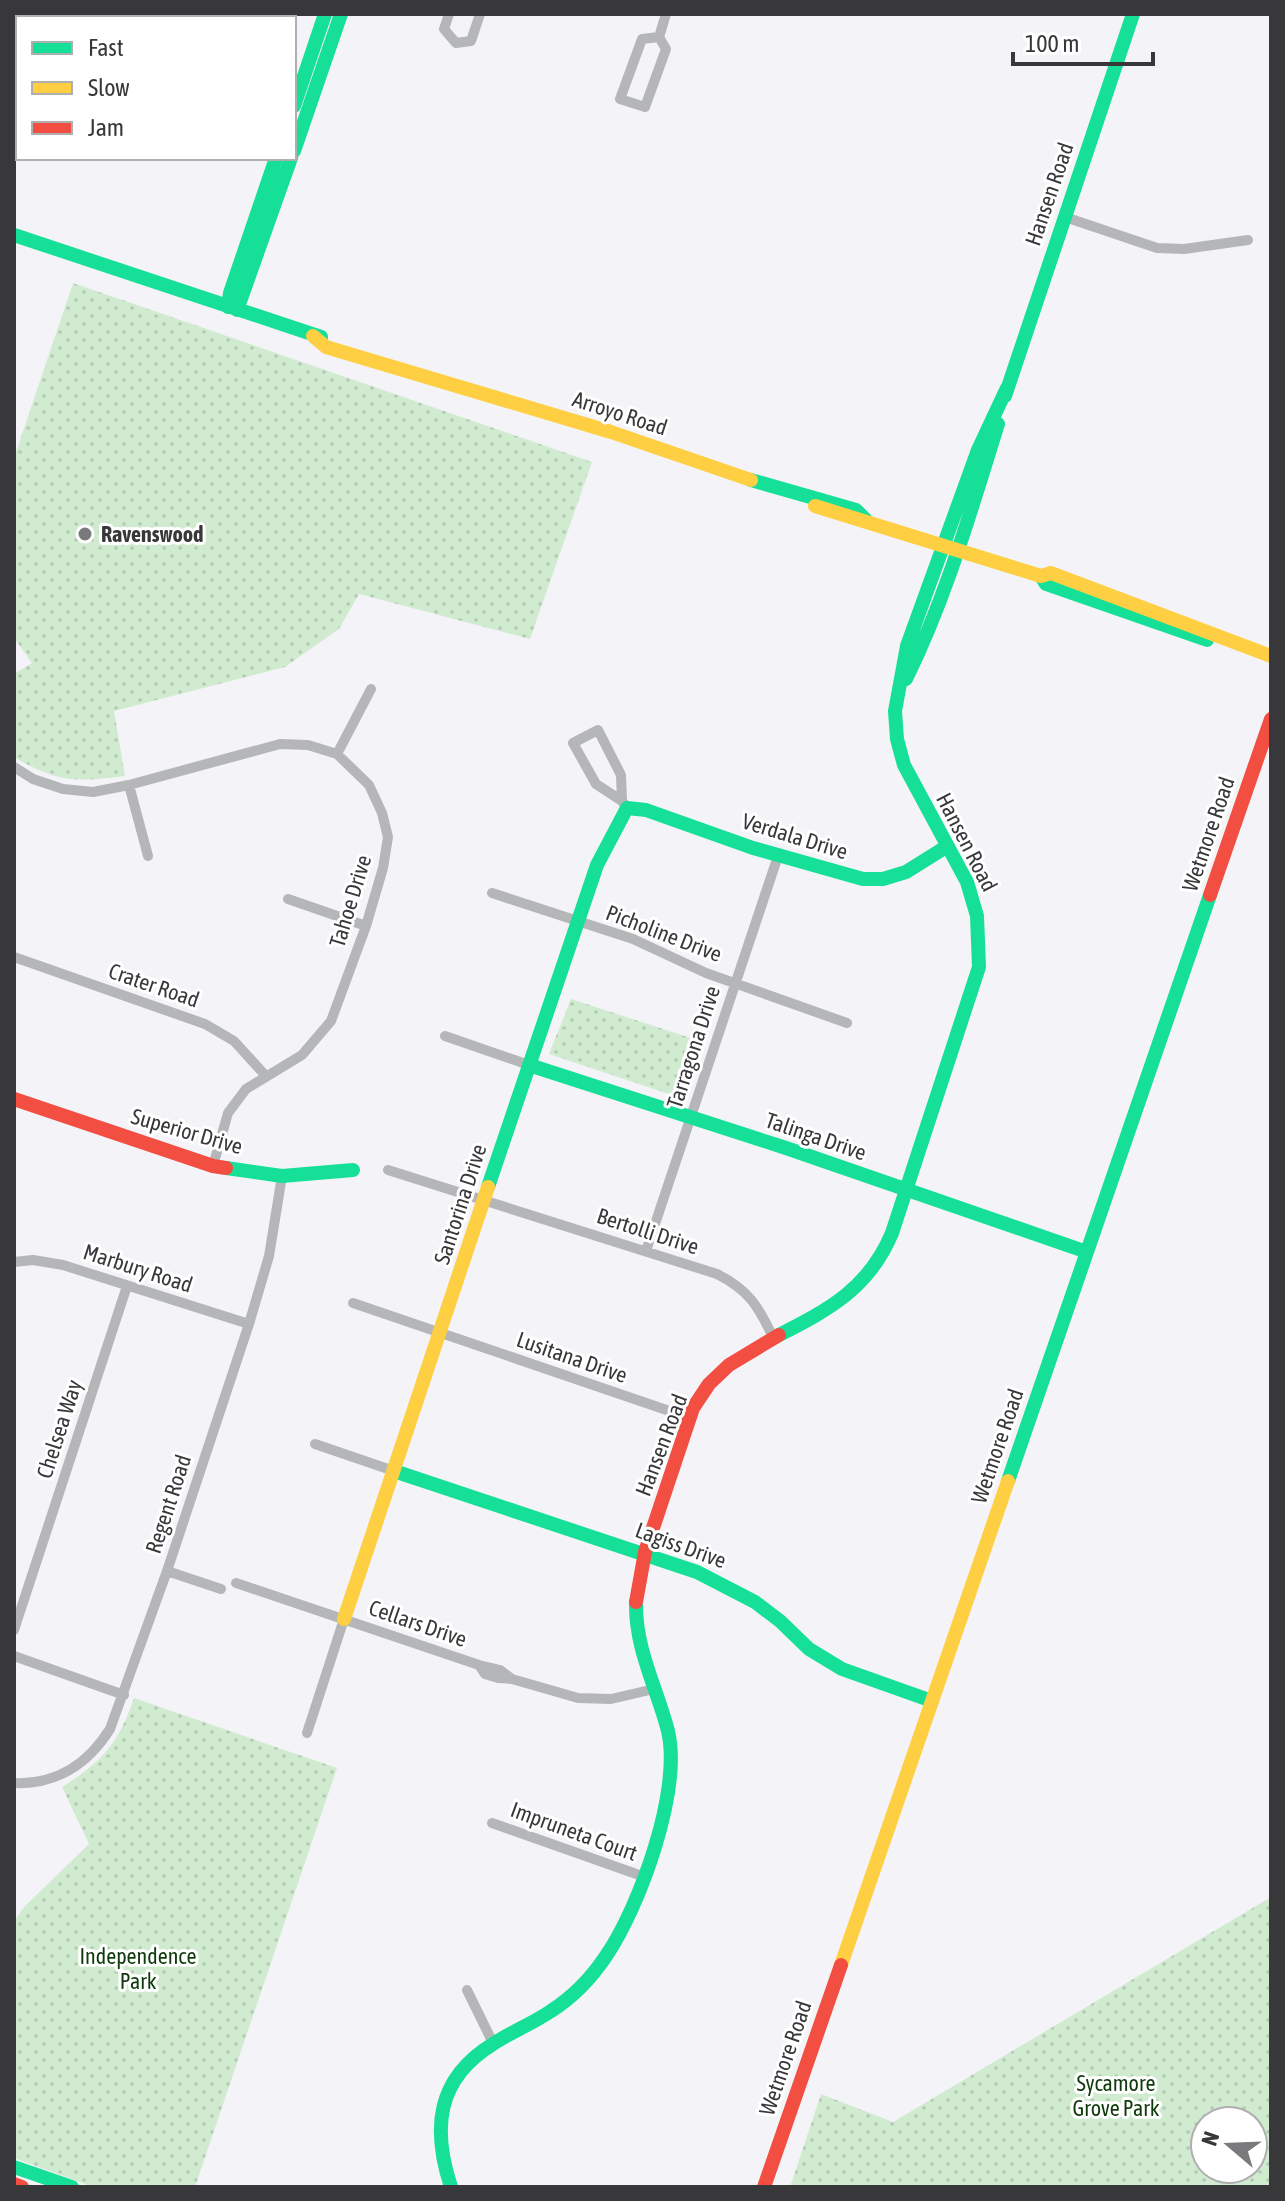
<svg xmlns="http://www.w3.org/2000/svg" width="1285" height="2201" viewBox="0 0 1285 2201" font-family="'Asap Condensed',sans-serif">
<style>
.park{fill:url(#park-dots);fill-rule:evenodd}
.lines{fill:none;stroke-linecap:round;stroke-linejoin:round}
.street{stroke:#b5b6b7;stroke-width:10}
.fast{stroke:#16e098;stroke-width:14}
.slow{stroke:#ffcf43;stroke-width:14}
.jam{stroke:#f24e42;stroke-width:14}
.poi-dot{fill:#7a797c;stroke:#fff;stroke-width:3}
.labels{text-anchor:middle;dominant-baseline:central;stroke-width:6;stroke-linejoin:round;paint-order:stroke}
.street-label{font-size:22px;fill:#38373a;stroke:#fff}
.poi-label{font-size:22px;font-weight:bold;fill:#38373a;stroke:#fff;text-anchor:start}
.park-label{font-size:22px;fill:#0f3a0b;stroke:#fff}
</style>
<defs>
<pattern id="park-dots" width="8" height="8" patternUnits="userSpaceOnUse" patternTransform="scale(2)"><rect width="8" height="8" fill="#d1ebd0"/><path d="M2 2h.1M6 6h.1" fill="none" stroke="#b4cab3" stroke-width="1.8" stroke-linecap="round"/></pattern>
</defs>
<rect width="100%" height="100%" fill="#f4f4f8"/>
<!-- park -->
<path class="park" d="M73,283L592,462L530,639L359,594L339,629L285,667L114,711L125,776C77,782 57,783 14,757V674L32,663L14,638V458Z
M571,999L703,1042L684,1099L549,1054Z
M134,1698L337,1768L195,2187H93L14,2158V1921L24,1907L89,1844L62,1787C102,1762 119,1743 134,1698Z
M1271,1897V2187H790L821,2094L893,2122ZM1253,2121V2169H1205V2121Z"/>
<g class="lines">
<!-- street -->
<path class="street" d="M449,14L444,29L456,43L471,41L480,14
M659,37L666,49L645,107L620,99L642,39Z
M659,37L666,14
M1065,217L1157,248L1184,249L1248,240
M337,754L371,689
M14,767L33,779L63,789L93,792L129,785L280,744L308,745L337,754L369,785L382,813L388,837L383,868L366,926L331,1021L302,1055L246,1089L228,1113L213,1166
M129,785L148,856
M622,801L621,775L598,730L573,743L596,784L622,801L627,808
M492,893L633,939L706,973L847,1023
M288,899L366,926
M14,957L205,1024L234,1041L265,1075
M445,1036L529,1065
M388,1170L717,1274C749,1290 758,1306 773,1337
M646,1251L778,856
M14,1262L33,1260L63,1265L249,1324
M353,1303L690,1418
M315,1444L394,1471
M167,1571L221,1589
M236,1583L479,1665L500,1670L512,1679
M14,1630L127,1286
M14,1656L124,1695
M479,1665L485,1674L498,1678L512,1679L578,1698L611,1699L654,1689
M307,1733L344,1619
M14,1783C56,1785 88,1764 110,1729L167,1571L249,1324L269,1256L282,1176
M492,1823L642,1876
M467,1990L493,2043"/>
<!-- fast -->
<path class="fast" d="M294,106L325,14
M294,151L341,14
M14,235L321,337
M228,307L230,293L276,158
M237,310L291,158
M1005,396L1133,14
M751,480L856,510L866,520
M1041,576L1046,584L1207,640
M906,679C946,598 971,510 998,424
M529,1065L786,1148L1087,1252
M226,1168L282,1176L353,1170
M488,1187L597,865L627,808L646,810L753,848L863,879H883L906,872L946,847
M779,1335C830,1309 869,1288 892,1233L979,967L977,916L967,882L904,765L897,739L895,711L907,646L978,450L1007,388
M394,1471L697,1572L755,1602L780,1621L809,1649L842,1669L932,1701
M1008,1481L1210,895
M14,2167L72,2187
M451,2187C432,2129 436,2079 493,2044C511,2032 532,2024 551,2011C573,1997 592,1977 606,1956C640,1906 682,1790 668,1731C657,1688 635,1649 636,1602"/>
<!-- slow -->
<path class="slow" d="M313,336L326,347L611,432L751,480
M815,506L1041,576L1051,573L1271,656
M344,1619L488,1187
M841,1965L1008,1481"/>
<!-- jam -->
<path class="jam" d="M1210,895L1271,719
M14,1099L213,1166L226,1168
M636,1602L645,1552L693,1408L709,1384L729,1365L779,1335
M14,2184L22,2187
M764,2187L841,1965"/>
</g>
<!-- markers -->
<circle class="poi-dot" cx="85" cy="534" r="8"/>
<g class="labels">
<!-- street labels -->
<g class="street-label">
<text transform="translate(1049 194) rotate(-71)">Hansen Road</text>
<text transform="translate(620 413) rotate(18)">Arroyo Road</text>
<text transform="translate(1208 834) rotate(-71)">Wetmore Road</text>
<text transform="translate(795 836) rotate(17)">Verdala Drive</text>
<text transform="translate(967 842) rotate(63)">Hansen Road</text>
<text transform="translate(350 901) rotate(-73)">Tahoe Drive</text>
<text transform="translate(664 933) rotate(21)">Picholine Drive</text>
<text transform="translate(154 985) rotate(19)">Crater Road</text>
<text transform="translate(693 1047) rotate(-72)">Tarragona Drive</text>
<text transform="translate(187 1131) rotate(16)">Superior Drive</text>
<text transform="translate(816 1136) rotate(19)">Talinga Drive</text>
<text transform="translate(460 1204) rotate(-72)">Santorina Drive</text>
<text transform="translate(648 1231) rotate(18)">Bertolli Drive</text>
<text transform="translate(138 1268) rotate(18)">Marbury Road</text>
<text transform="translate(572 1357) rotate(19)">Lusitana Drive</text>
<text transform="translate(59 1429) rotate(-72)">Chelsea Way</text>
<text transform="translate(661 1445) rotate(-69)">Hansen Road</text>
<text transform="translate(997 1446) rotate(-71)">Wetmore Road</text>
<text transform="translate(168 1504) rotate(-72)">Regent Road</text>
<text transform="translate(681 1545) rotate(20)">Lagiss Drive</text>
<text transform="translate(418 1623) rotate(19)">Cellars Drive</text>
<text transform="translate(574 1831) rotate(20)">Impruneta Court</text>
<text transform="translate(785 2058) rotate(-71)">Wetmore Road</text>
</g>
<!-- poi labels -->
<g class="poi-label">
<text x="101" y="534">Ravenswood</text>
</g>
<!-- park labels -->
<g class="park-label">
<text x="138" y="1956">Independence<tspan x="138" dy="25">Park</tspan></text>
<text x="1116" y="2083">Sycamore<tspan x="1116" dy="25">Grove Park</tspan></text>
</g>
</g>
<!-- border -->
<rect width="1285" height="2201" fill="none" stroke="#38373a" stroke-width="32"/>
<!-- legend -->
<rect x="16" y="16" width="280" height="144" fill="#ffffff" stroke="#afafb0" stroke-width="2"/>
<rect x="32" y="42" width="40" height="12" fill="#16e098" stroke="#afafb0" stroke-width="2"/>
<text x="88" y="56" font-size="24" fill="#38373a">Fast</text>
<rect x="32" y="82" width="40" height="12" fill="#ffcf43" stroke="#afafb0" stroke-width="2"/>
<text x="88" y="96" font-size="24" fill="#38373a">Slow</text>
<rect x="32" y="122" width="40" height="12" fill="#f24e42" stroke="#afafb0" stroke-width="2"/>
<text x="88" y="136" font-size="24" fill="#38373a">Jam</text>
<!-- north arrow -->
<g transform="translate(1229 2145) rotate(289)"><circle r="38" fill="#ffffff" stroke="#afafb0" stroke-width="2"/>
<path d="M0-6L14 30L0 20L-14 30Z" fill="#7a797c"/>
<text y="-12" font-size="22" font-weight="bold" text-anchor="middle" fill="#38373a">N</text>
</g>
<!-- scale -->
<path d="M1013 52v12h140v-12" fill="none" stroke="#38373a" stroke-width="4"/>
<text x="1025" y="52" font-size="24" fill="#38373a" stroke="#ffffff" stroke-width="6" paint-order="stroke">100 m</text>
</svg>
